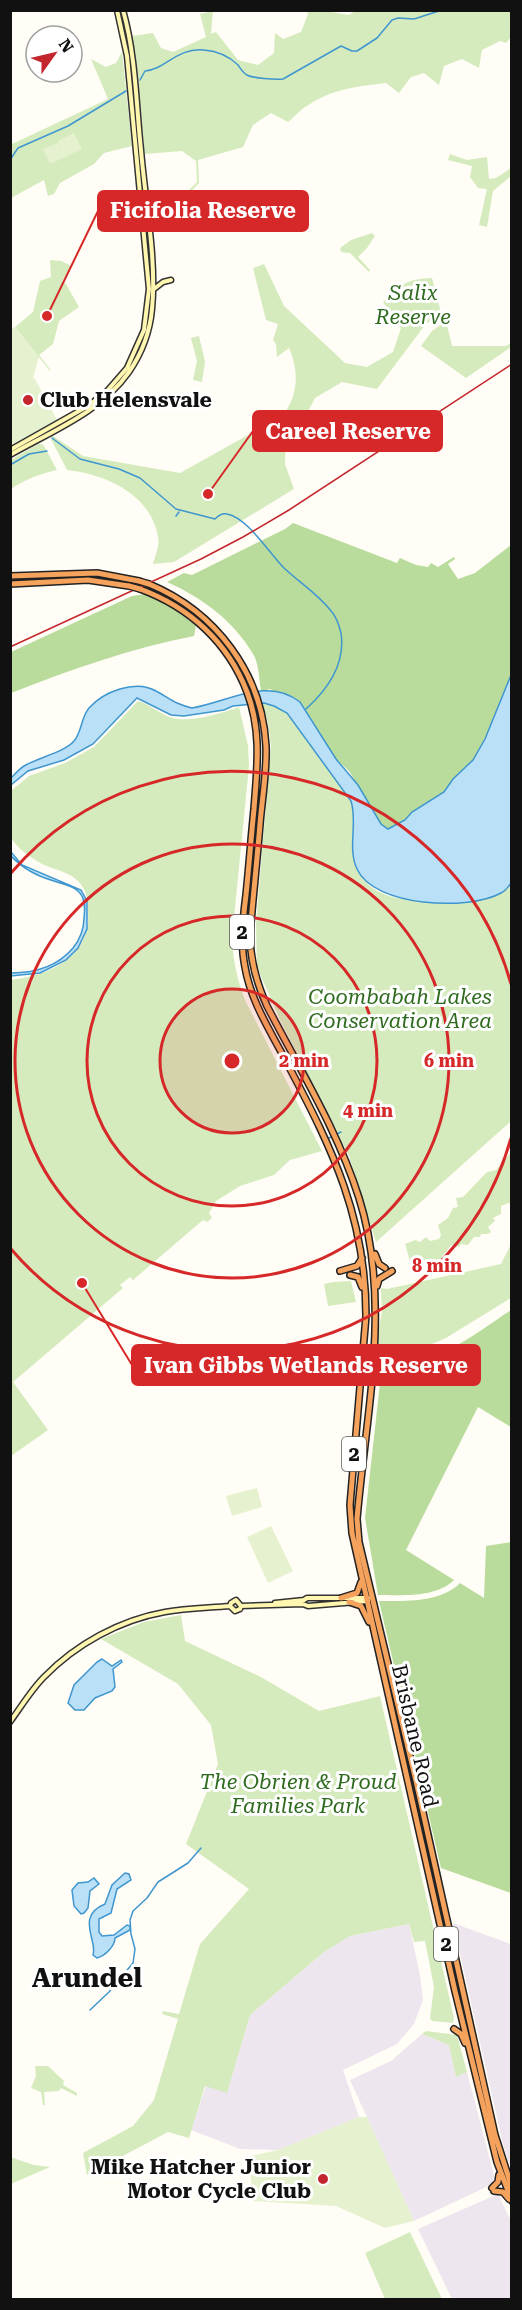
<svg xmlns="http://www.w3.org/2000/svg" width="522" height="2310" viewBox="0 0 522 2310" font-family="'Roboto Serif',serif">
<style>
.industrial{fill:#eee6ef}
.green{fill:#d5ebbd}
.forest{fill:#b9dc9c}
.pitch{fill:#e6f2cf}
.water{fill:#b9e0f7;stroke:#3f96cf;stroke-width:1.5}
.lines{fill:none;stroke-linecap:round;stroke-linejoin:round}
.stream{stroke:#3f96cf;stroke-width:1.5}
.secondary-casing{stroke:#333;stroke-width:7}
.highway-casing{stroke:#222;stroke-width:8}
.secondary{stroke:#fff6b0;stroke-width:4}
.highway{stroke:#f5a25d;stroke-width:5}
.rail{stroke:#c4262e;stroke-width:1.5}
.highway-bridge-casing{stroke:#222;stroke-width:8;stroke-linecap:butt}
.highway-bridge{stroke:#f5a25d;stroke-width:5}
.ring{fill:none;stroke:#d62828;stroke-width:3}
.poi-dot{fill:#c4262e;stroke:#fff;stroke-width:2}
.labels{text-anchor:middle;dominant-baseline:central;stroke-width:6;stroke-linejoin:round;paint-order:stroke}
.shield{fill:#fff;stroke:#585858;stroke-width:1.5}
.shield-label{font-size:20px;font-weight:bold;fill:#111}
.park-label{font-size:21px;font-style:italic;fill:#2f6b1f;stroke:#fff}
.poi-label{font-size:21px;font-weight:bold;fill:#111;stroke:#fff;text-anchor:start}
.street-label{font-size:21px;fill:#111;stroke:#fff}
.district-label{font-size:27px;font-weight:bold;fill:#111;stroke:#fff}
.centre{fill:#d62828;stroke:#fff;stroke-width:3}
.ring-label{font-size:18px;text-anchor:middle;font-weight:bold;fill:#d62828;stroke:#fff;stroke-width:6;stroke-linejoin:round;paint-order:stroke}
.leader{fill:none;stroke:#d62828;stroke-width:2}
.callout-dot{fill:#d62828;stroke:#fff;stroke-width:2}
.callout{fill:#d62828;stroke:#d62828;stroke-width:2}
.callout-label{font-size:22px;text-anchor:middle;font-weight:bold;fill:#fff}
</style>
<rect width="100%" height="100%" fill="#fffdf5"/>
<!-- industrial -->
<path class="industrial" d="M453,1923L511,1944V2166L508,2161L503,2144Z
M409,1924L420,1975L423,2000L414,2024L397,2044L343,2070L359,2117L278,2150L240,2149L191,2130L206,2086L227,2092L250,2015L324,1952L350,1936Z
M422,2034L449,2045L456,2076L467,2072L495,2179L493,2183L478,2191L414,2221L350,2080L391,2061Z
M498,2194L511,2221V2299H452L418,2229Z"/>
<!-- green -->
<path class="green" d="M355,11H511V37L506,43L500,41L482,50L479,68L462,59L444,66L439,85L424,73L411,77L399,93L386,83C359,86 333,89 310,104C302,108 295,116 288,122L271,113L253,125L243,147L198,160L199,183L186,196L170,197V206L150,208V206L168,205L167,196L185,194L197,182L196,161L182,151L145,154L132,36L153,33L161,48L173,52L206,37L200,14L213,11L211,34L216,32L238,60L258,65L274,53L275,33L283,39L301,32L308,14L307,11H325L349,15Z
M122,52L132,146L104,153L94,164L60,183L54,194L48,196L44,180L11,198L10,147L12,144L108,99L91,59L106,67L116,63Z
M450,154L467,160L487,157L489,179L496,178L511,168V176L493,191L487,227L479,225L487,189L478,188L470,177L472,166L448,160Z
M372,233L375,236L367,248L358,257L370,270L369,272L350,253L341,252L340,248L351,240Z
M50,260L61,261L72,266L62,281L66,284L79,307L59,321L53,344L39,355L50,369V371L15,327L33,312L40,281L51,277Z
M264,264L284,306L345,363L367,367L393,352L401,328L383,302C401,285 405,279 432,278L441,313L425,325L377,389L342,382L315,398L299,429L287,425L280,419C298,398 300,373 289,348L277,357L276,344L273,340L278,324L266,320L253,268Z
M446,321L452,346H506L511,343V347L466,378L421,346L432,331Z
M199,336L205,362L202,382L193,380L197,361L191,338Z
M271,422L286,435L285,464L294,489L174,562L153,564C155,556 160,545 158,537C151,494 105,474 67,470L51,439L53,436L83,456L180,473Z
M38,444H42L44,446L57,470C40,474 25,479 11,489V460Z
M138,701C150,704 160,715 173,718C189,723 223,713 239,707L248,746L249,766L232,938C233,960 237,979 245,1000L322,1151L290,1160L274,1175L240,1186L216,1201L209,1213L212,1218L207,1222L203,1220L133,1280L130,1277L120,1285L123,1288L13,1382L48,1430L11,1456V980C48,976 92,956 88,912C88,902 88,895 82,886C74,873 56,870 42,864C31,858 18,849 11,838V791L29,776L65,763L94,747Z
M262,703L274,706L287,713L351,799C358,823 346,850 358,872C379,908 430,901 464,897C475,896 492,897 501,893C505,891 509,886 511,883V1121L376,1242L349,1156L281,1022L257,967L256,924L271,746L268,723Z
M511,1152V1202L501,1206V1214L493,1218L495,1221L488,1227L491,1232L488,1234H481L480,1237H474L468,1245L461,1244L459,1247L451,1245L440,1260V1264L436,1267L420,1261H410L405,1244L415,1240L420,1242L426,1237L430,1241L439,1239L441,1235L438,1225L448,1218L453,1208L458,1207L456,1198L463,1197L487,1172L496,1170Z
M511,1244V1298L446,1338L425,1347L388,1355H383L376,1347L382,1311L381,1288L387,1289L501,1264Z
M333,1282L351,1281L356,1302L328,1306L324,1284Z
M181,1615L185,1641L261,1677L319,1711L380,1696L454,2018L453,2023L432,2021L430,2018L434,1987L425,1941L414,1942L409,1924L350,1936L324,1952L250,2015L227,2093L205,2086L189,2138L168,2132L87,2175L83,2153L133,2126L154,2100L178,2019L162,2014L163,2011L179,2014L200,1944L249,1889L186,1844L218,1764L211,1725L178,1684L101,1639L144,1622Z
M426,2031L457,2035L467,2072L456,2077L449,2045L422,2034Z
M35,2066H48L64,2081L63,2085L77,2093V2096L61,2088L59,2091L44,2092L45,2105H43L41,2092L31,2088L36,2076Z
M10,2157L34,2165L50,2167L11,2184Z
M410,2232L442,2299H385L365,2253Z"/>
<!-- forest -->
<path class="forest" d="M293,523L397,563L400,558L416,565L428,567L431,563L438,567L454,557L455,559L448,564L458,579L475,573L511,545V675L485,739L473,760L453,779L444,792L412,812L405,820L388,829L381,824L349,771L336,759L309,715L270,689L261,691C259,680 259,663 253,654C234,621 201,597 167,582L184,573L192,575L285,529Z
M145,594L169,606L196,625L194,636C131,648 70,670 11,693V652L132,596Z
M511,1310V1427L478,1407L406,1550L454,1580C436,1598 402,1595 378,1595L365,1518L382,1365C428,1372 476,1333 511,1310Z
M511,1542V1893L441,1868L379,1601C404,1601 441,1603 460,1583L484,1598L486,1546Z"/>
<!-- pitch -->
<path class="pitch" d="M74,133L82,149L50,164L43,149L58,143L62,149L58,141Z
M15,327L39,357L33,378L35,379L57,420L12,445L10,329Z
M257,1488L262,1507L232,1516L226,1496Z
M271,1526L293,1571L268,1583L247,1537Z
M359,2117H367L414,2221L385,2228L336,2206L252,2201L250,2156L278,2150Z"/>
<!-- water -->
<path class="water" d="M511,675V883C509,886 505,891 501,893C469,911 374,907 357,869C347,848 358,823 351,801L287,713L274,706L264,703L233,706L224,710L184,716L171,715L137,698L93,744L64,760L28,771L11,785V778C15,774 19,769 24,766C37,758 65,752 74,741C82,732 81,717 89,708C103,692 135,679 156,691C171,699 175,704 192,708C228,702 268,676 300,702L336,759L358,785L381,824L388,829L405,820L412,812L444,792L453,779L473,760L485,739Z
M11,852L22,865L81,890L87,901V929L78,948L66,960L40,973L11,976V973C35,973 57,967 73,948C80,940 84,928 84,918C85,910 86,899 79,892C73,885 62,884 54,881C36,876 23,869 11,856Z
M102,1659L112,1666L121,1660L122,1662L113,1669L115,1687L112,1691L95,1698L84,1710H75L68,1703L74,1685L97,1662Z
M125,1873L129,1874L131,1880L117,1889L111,1913L99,1919V1932L102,1936L114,1935L127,1925L130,1926V1930L115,1938C115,1946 105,1956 97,1958L93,1955C98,1941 75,1916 105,1904L112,1885Z
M94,1878L99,1884L90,1891L88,1908L84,1913L81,1914L74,1906L72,1890L78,1883L88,1882Z"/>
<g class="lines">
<!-- stream -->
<path class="stream" d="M140,80L145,71C164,70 178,47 204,50C216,51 229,56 238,65C240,68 243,73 247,75C252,78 276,80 283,79L341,46L352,51H357L377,38L392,20L398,18L414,19L442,10
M10,160L18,148L68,126L126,91
M52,438L80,459L119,469L140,478L176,509L215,519C218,516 222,513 227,514C248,518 269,553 284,568C300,583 318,594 332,612C337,618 339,625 341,633C346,665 327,690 306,709
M10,465L29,454L47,451
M176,516L179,512
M327,1139L341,1132
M90,2010L109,1992L133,1963L135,1949L131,1934L130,1920L133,1911L147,1898L158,1882L188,1863L201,1848"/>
<!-- secondary casing -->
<g class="secondary-casing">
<path id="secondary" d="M154,289L163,282L171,280
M10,450L88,406L107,391L127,368L144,330L149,289L127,56L117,10
M10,455C52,431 101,412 129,372C142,353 150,332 152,309C157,261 145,199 141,150C136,104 136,56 123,10
M275,1603L304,1600L307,1598H368
M230,1606L231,1603L236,1600L241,1606
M230,1606L235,1611L240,1609L241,1606
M241,1606L303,1604L308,1606L368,1601
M10,1722C21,1707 31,1690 44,1677C76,1644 120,1620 165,1612C187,1608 208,1608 230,1606"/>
</g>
<!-- highway casing -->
<g class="highway-casing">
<path id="highway" d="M10,576L97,573L139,581
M10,584L88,580L129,586
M149,584C216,612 262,673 266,746C267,772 262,799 260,824C257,861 253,897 250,934C250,960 256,982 267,1006C299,1068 338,1131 359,1198C392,1302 366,1413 357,1519L359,1542L416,1781L495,2135L512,2188
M140,589C189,607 228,642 247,692C262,731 257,769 254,809C251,838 249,866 246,895C243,919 240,943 245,967C251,1003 273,1035 289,1067C333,1150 366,1219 366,1316L350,1505L352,1533L455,1991L497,2162L512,2201
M375,1254L379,1264L385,1268
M340,1271L357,1266L362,1258
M350,1275L358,1277L362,1287
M377,1286L379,1279L392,1271
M341,1598L357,1593L361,1582
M349,1602L361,1606L369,1622
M454,2029L461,2034L465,2043
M492,2188L498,2182L499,2175
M494,2191L503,2192L509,2199"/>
</g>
<!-- secondary -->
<use href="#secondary" class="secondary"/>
<!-- highway -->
<use href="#highway" class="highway"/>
<!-- rail -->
<path class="rail" d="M10,647L201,559L243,537L289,510L512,364"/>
<!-- highway-bridge casing -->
<g class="highway-bridge-casing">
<path id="highway-bridge" d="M139,581L149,584
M129,586L140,589"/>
</g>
<!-- highway-bridge -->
<use href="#highway-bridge" class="highway-bridge"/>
</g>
<!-- distance rings -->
<circle cx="232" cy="1061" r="72" fill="#d62828" fill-opacity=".12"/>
<g class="ring">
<circle cx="232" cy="1061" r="72"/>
<circle cx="232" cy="1061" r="145"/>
<circle cx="232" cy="1061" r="217"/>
<path d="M511 1138A290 290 0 0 1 11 1249M11 873A290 290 0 0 1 511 984"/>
</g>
<!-- markers -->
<g class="poi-dot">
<circle cx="28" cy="400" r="6"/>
<circle cx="323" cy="2179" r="6"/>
</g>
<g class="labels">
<!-- shield labels -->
<g class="shield">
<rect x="230" y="915" width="24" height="34" rx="4.5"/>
<rect x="342" y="1437" width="24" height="34" rx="4.5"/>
<rect x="434" y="1927" width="24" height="34" rx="4.5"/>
</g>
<g class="shield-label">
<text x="242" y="932">2</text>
<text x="354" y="1454">2</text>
<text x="446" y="1944">2</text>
</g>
<!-- park labels -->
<g class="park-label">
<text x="413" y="293">Salix<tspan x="413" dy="24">Reserve</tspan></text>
<text x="400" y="997">Coombabah Lakes<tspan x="400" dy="24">Conservation Area</tspan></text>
<text x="298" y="1782">The Obrien &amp; Proud<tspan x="298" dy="24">Families Park</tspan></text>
</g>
<!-- poi labels -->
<g class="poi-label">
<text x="40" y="400">Club Helensvale</text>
<text x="311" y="2167" text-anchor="end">Mike Hatcher Junior<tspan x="311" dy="24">Motor Cycle Club</tspan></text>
</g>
<!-- street labels -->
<g class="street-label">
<text transform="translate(415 1736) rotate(77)">Brisbane Road</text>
</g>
<!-- district labels -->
<g class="district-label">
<text x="87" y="1978">Arundel</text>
</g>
</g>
<circle cx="232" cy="1061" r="9" class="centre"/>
<g class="ring-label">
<text x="304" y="1067">2 min</text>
<text x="449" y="1067">6 min</text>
<text x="368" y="1117">4 min</text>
<text x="437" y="1272">8 min</text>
</g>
<!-- callouts -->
<path class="leader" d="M47 316L98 211M208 494L253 431M82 1283L132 1365"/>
<g class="callout-dot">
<circle cx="47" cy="316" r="6"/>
<circle cx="208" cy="494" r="6"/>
<circle cx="82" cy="1283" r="6"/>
</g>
<g class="callout">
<rect x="98" y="191" width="210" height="40" rx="6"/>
<rect x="253" y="411" width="189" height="40" rx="6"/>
<rect x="132" y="1345" width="348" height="40" rx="6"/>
</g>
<g class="callout-label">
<text x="203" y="218">Ficifolia Reserve</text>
<text x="348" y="439">Careel Reserve</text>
<text x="306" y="1373">Ivan Gibbs Wetlands Reserve</text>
</g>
<!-- border -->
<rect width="522" height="2310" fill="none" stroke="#111111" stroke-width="24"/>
<!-- north arrow -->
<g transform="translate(54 54) rotate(56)"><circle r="28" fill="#ffffff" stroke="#a0a0a0" stroke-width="1.5"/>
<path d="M0-4.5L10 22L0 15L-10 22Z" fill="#c4262e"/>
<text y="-9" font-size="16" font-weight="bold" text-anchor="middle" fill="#111111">N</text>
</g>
</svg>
